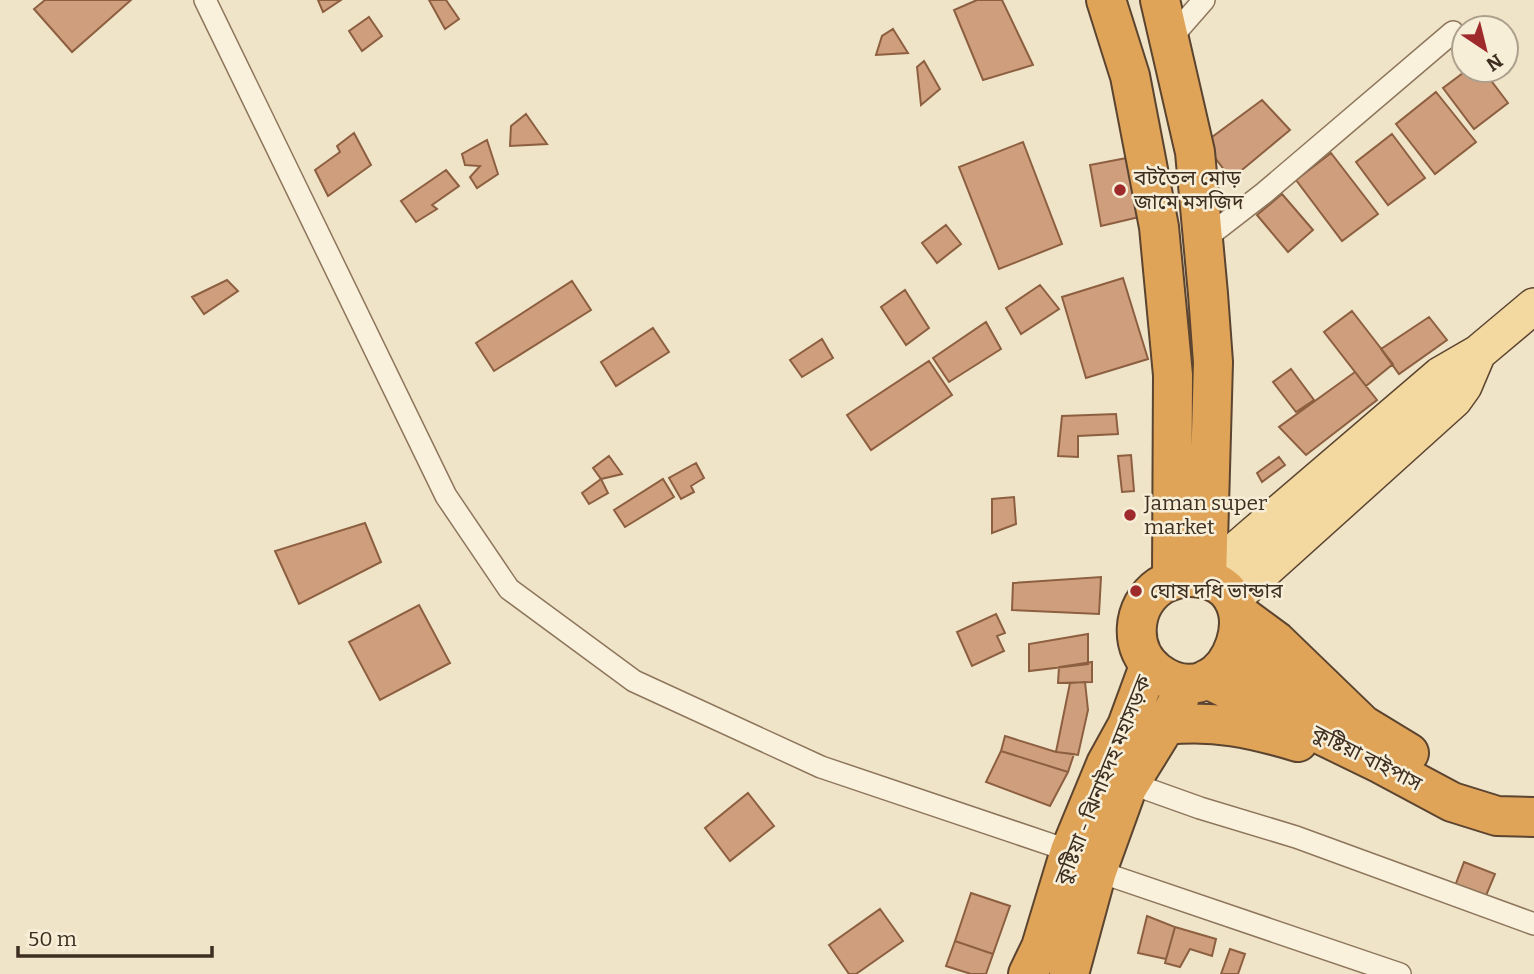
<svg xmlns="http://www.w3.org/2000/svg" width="1534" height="974" viewBox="0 0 1534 974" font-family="Bitter,'Noto Sans Bengali',serif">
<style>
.building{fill:#cf9f7d;stroke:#8d5f41;stroke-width:2}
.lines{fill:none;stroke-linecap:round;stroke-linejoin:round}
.street-casing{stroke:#8d765c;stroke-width:24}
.primary-casing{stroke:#5b4430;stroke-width:38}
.highway-casing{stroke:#5b4430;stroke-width:42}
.street{stroke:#faf1dc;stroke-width:21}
.primary{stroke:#f3d9a0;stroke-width:35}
.highway{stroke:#e0a458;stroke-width:38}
.poi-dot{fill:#9e2a2b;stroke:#f7eed8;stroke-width:2.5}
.labels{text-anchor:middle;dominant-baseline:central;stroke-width:5;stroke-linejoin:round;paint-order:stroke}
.poi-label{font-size:21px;fill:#3d2e20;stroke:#f7eed8;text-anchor:start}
.street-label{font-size:21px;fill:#3d2e20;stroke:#f7eed8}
</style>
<rect width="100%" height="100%" fill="#f0e4c8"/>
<!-- building -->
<path class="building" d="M45,0H131L72,52L34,9Z
M318,0H341L323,12Z
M429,0H446L459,19L445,29Z
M977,0H1002L1033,65L983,80L954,10Z
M369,17L382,36L362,51L349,31Z
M893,29L908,53L876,55L882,36Z
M924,61L940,89L921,105L917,67Z
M1467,70H1483L1508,103L1474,129L1443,88Z
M1436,92L1476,142L1435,174L1396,124Z
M1262,100L1290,130L1231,179L1204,143Z
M526,114L547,144L510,146L511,126Z
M354,133L371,165L328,196L315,170L340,152L337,146Z
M1392,134L1425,178L1388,205L1356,162Z
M487,140L498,174L477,188L470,177L480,166L465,165L462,154Z
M1023,142L1062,244L999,269L959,167Z
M1331,153L1378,214L1342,241L1296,180Z
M1137,156L1152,214L1101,226L1090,165Z
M446,170L459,186L432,205L437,209L416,222L401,201Z
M1282,194L1313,230L1288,252L1257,215Z
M946,225L961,244L937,263L922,243Z
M1123,278L1148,359L1086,378L1062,297Z
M227,280L238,291L204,314L192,297Z
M572,281L591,310L494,371L476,343Z
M1040,285L1059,309L1021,334L1006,308Z
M905,290L929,328L906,345L881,307Z
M1352,311L1393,364L1366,386L1324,332Z
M1429,317L1447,340L1399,374L1381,349Z
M986,322L1001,349L949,382L933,358Z
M653,328L669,352L616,386L601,362Z
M822,339L833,358L802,377L790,360Z
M929,361L952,395L871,450L847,415Z
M1291,369L1314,400L1296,412L1273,382Z
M1355,372L1377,400L1306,455L1279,427Z
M1116,414L1118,434L1078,436V457L1058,456L1062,416Z
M1131,455L1134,491L1122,492L1118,456Z
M609,456L622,474L601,479L593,468Z
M1279,457L1285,465L1262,482L1257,473Z
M696,463L704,478L691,486L694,492L681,499L669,478Z
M601,479L608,493L589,504L582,493Z
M663,479L674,497L625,527L614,510Z
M1014,497L1016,524L992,533V499Z
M365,523L381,562L299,604L275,551Z
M1101,577L1099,614L1012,610L1013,583Z
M419,605L450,663L380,700L349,642Z
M996,614L1005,633L997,636L1004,651L972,666L957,632Z
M1088,634V664L1029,671V644Z
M1092,662V682L1058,683L1059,667Z
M1085,682L1088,710L1078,755L1056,752L1070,683Z
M1005,736L1056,752L1074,754L1068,772L1001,751Z
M1001,751L1068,772L1050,806L986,782Z
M748,793L774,826L730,861L705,828Z
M1464,862L1495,874L1485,898L1455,886Z
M971,893L1010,906L993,954L955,941Z
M880,909L903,941L856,974H849L829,945Z
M1147,916L1175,927L1166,959L1138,953Z
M1175,927L1216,939L1212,956L1190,949L1180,967L1165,963Z
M955,941L993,954L986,974H971L946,966Z
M1230,949L1245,954L1238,974H1221Z"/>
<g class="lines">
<!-- street casing -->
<g class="street-casing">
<path id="street" d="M205,0L446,496L509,589L634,681L821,767L1070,851
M1169,40L1204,0
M1202,241L1264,193L1453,32
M1130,783L1200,808L1296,837L1534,924
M1097,871L1400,974"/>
</g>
<!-- primary casing -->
<g class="primary-casing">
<path id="primary" d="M1215,582L1230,555L1253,535L1440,375L1478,353L1534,306
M1232,600L1454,400L1464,386L1478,353"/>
</g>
<!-- highway casing -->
<g class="highway-casing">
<path id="highway" d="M1106,0L1130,76L1159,227L1173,375L1172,580
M1160,0L1195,152L1208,294L1213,362L1207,578
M1185,577C1283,573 1231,727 1157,672C1128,650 1131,606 1160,586C1168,581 1177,579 1185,577Z
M1238,613L1276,641L1363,725L1409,753
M1236,645L1292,694L1326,713
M1207,679L1381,764L1452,802L1497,816L1534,817
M1166,725C1215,720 1251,728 1298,742
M1028,974L1041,947L1070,851L1106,764L1127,726L1149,666
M1069,974L1097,871L1127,788L1166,725L1186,684"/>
</g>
<!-- street -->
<use href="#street" class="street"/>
<!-- primary -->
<use href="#primary" class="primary"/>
<!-- highway -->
<use href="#highway" class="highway"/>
</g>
<!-- markers -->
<g class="poi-dot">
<circle cx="1120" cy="190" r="7"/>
<circle cx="1130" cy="515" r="7"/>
<circle cx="1136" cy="591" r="7"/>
</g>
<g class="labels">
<!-- poi labels -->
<g class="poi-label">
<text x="1134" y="178">বটতৈল মোড়<tspan x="1134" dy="24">জামে মসজিদ</tspan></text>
<text x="1144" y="503">Jaman super<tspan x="1144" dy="24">market</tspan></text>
<text x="1150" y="591">ঘোষ দধি ভান্ডার</text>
</g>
<!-- street labels -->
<g class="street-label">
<text transform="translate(1367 758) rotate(27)">কুষ্টিয়া বাইপাস</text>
<text transform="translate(1103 780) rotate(-68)">কুষ্টিয়া - ঝিনাইদহ মহাসড়ক</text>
</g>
</g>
<!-- north arrow -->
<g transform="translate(1485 49) rotate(145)"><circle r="33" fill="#f7eed8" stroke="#ada18e" stroke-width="2"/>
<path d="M0-5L12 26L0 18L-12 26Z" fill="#9e2a2b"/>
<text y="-10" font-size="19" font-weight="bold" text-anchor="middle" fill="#3d2e20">N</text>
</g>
<!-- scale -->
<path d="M18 946v10h194v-10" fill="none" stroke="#3d2e20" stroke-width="3.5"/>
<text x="28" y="946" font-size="21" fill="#3d2e20" stroke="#f7eed8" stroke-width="5" paint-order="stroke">50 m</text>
</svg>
